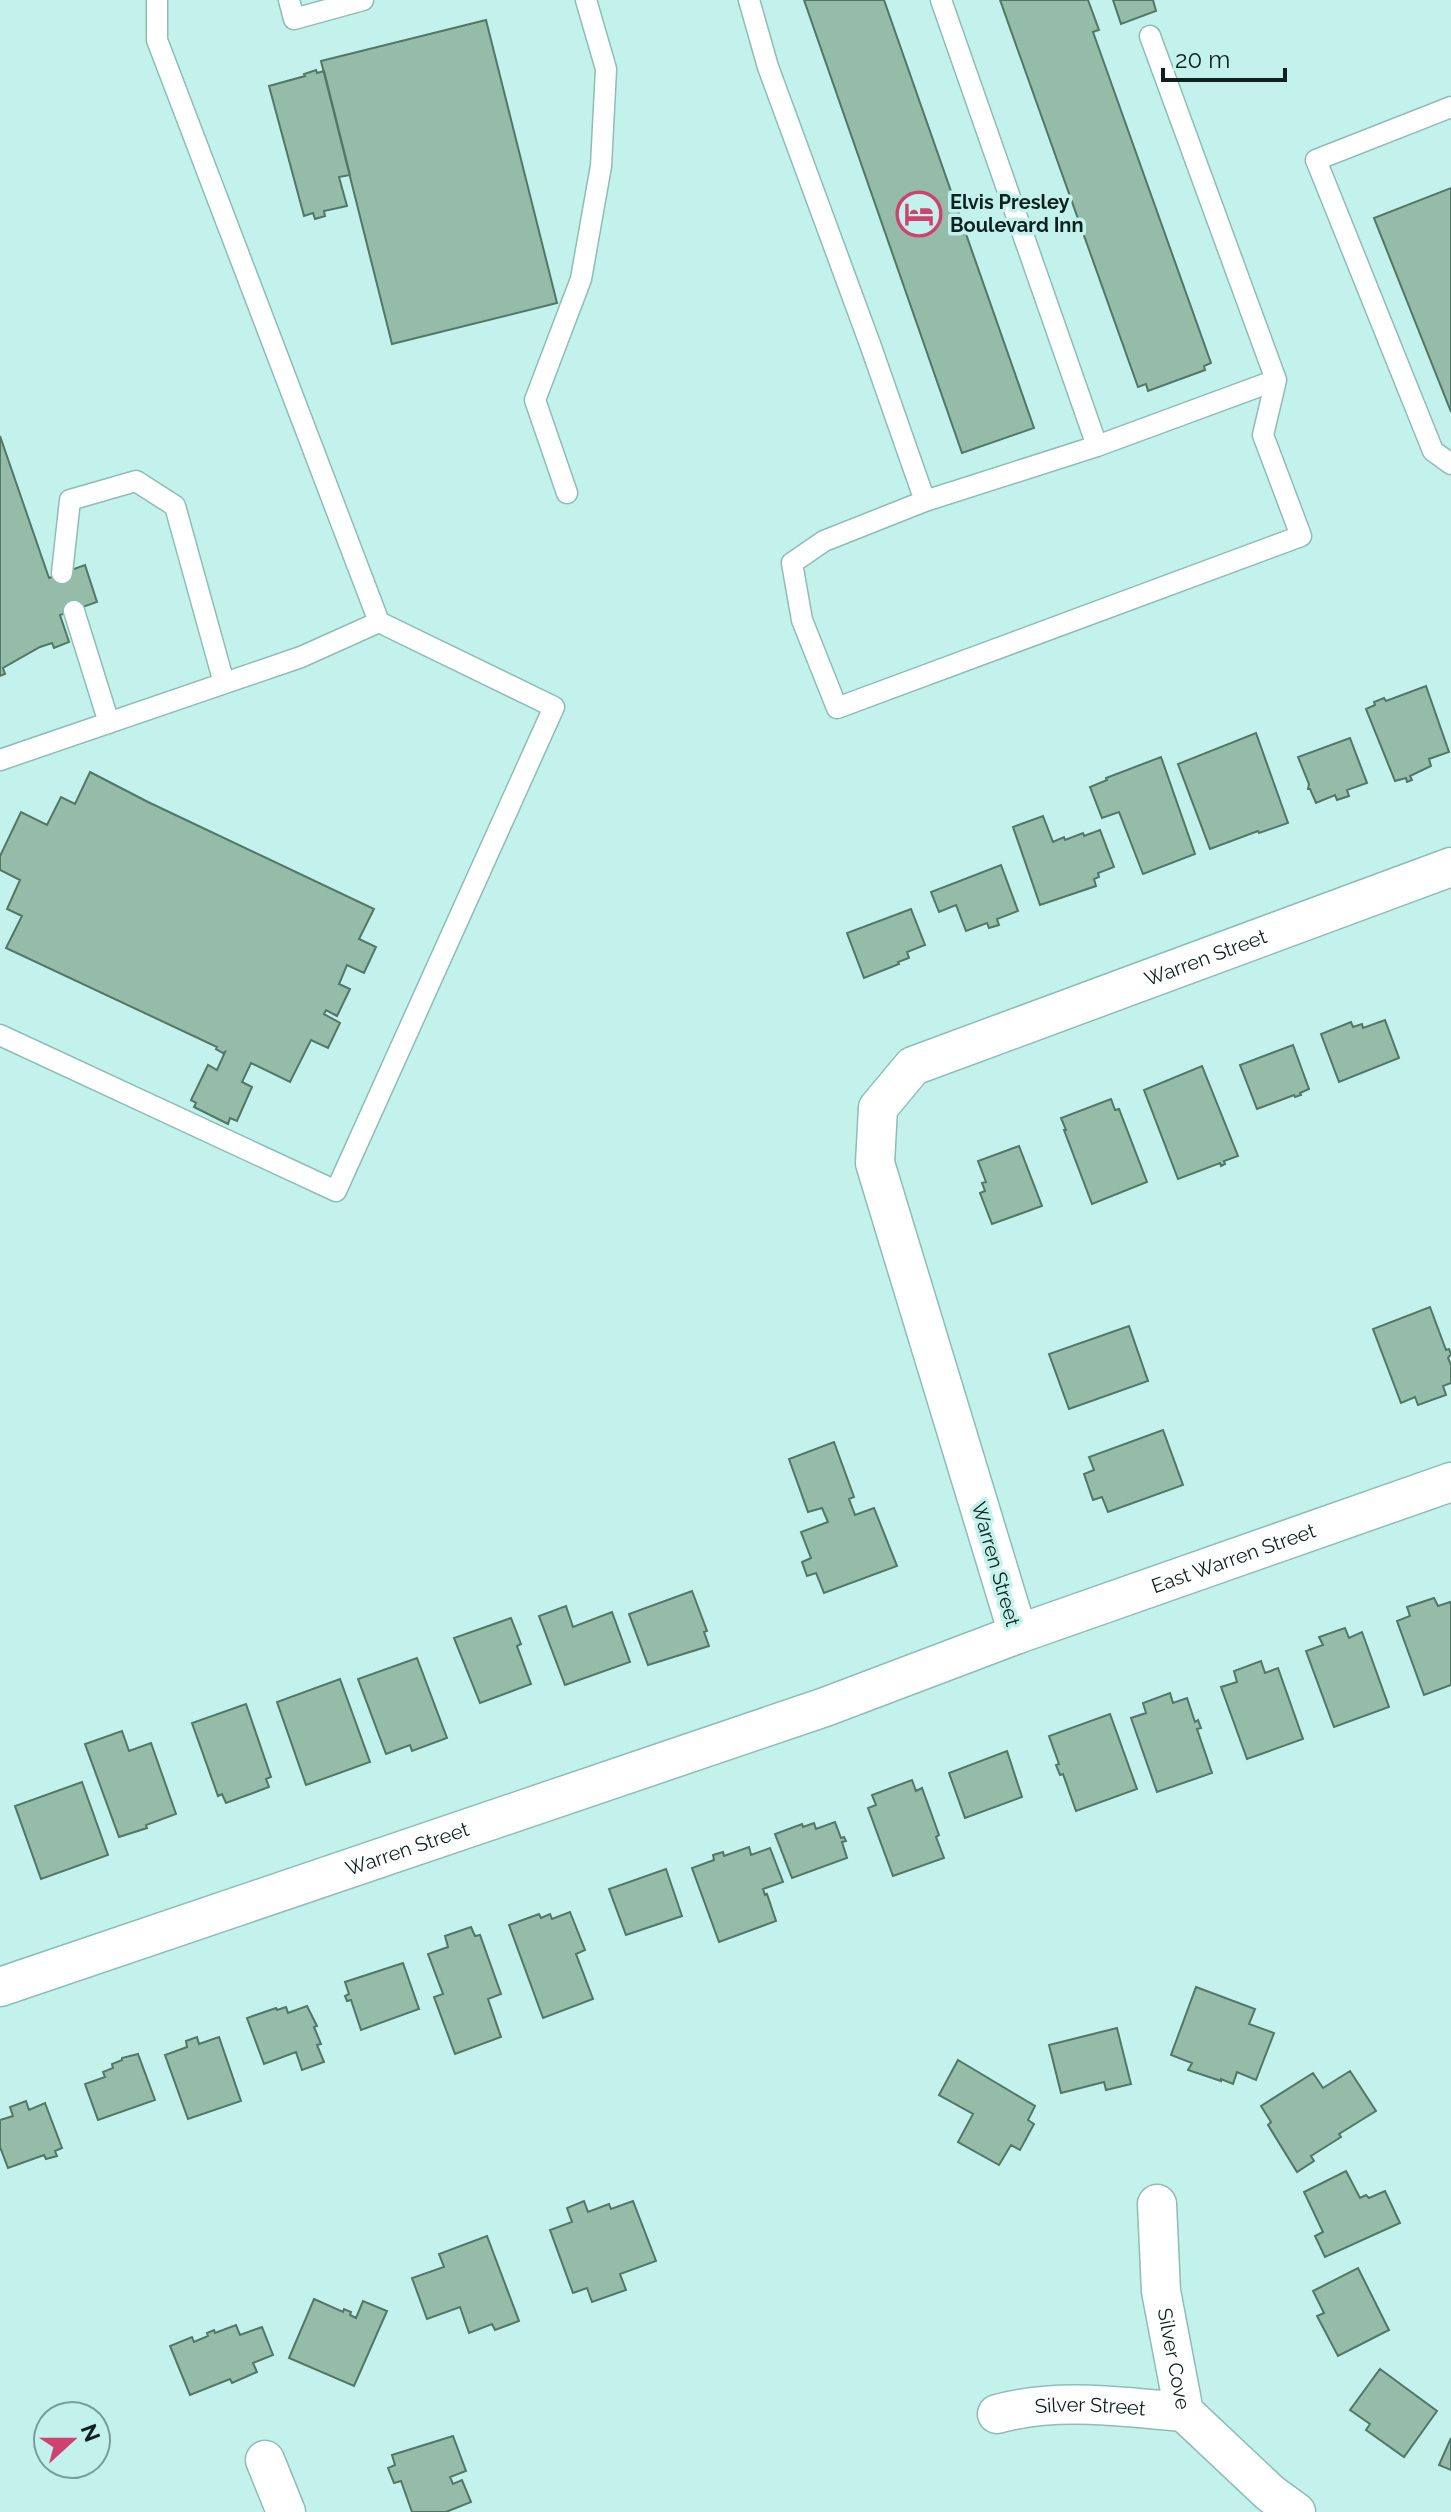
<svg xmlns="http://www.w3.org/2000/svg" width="1451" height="2512" viewBox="0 0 1451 2512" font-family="Raleway,sans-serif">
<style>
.building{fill:#94bca9;stroke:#527766;stroke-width:2}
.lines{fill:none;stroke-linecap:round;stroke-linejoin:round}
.service-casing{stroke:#8ebdb6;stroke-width:23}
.minor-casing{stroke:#8ebdb6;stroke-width:41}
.service{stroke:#fff;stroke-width:20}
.minor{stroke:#fff;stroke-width:38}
.labels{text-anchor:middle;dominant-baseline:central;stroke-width:7;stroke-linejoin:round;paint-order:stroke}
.poi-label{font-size:20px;font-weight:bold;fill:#0e211f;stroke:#c2f2eb;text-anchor:start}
.street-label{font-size:20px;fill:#0e211f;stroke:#c2f2eb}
</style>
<rect width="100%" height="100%" fill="#c2f2eb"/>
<!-- building -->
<path class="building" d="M804,0H884L1034,428L962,453Z
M1000,0H1088L1099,30L1093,32L1211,363L1204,366L1205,370L1148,391L1146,384L1138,387Z
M1113,0H1153L1156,11L1121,24Z
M486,20L557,303L392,344L321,61Z
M316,70L317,73L324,71L350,175L339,177L347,206L324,211L325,216L315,219L313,213L304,216L269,86L305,76L304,74Z
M1451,188V412L1374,218Z
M0,436L49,578L85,565L97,602L60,615L69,642L54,648L52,643L40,647L3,668L5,674L0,676Z
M1426,686L1449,752L1429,759L1431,766L1410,776L1412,780L1407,782L1406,778L1395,781L1366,709L1375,705L1374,702L1384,698L1386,701Z
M1256,733L1288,823L1259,833L1258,831L1210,849L1178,764Z
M1350,738L1367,783L1347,790L1349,796L1337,800L1335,795L1316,803L1310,789H1308L1309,784L1298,757Z
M1161,757L1195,854L1143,874L1119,812L1102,818L1090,787L1107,780L1106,778Z
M90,772L148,802L374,909L359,939L376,947L364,973L347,965L339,984L350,989L337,1016L326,1010L324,1014L340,1023L328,1048L311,1040L290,1082L251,1063L242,1082L252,1087L237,1121L230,1118L228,1124L194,1107L196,1103L191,1100L208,1065L217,1070L225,1052L223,1053L216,1049L217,1047L6,948L22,916L7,909L20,880L0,870V856L21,812L47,825L61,797L75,804Z
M1043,816L1053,842L1064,837L1065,840L1083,833L1084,836L1100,830L1114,867L1098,873L1099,877L1094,879L1096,886L1040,905L1013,827Z
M1001,865L1018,911L997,919L999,925L989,928L987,923L966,931L956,905L939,912L931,892Z
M911,909L925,945L907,952L909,958L898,962L899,964L864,978L847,933Z
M1385,1020L1399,1058L1339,1082L1321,1034L1351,1022L1353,1027L1362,1024L1363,1028Z
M1293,1045L1309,1089L1300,1093L1301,1095L1295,1097L1294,1095L1257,1109L1240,1065Z
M1202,1066L1238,1156L1224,1161L1225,1164L1221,1166L1220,1163L1178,1179L1144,1090Z
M1111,1099L1115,1110L1119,1109L1147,1182L1092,1204L1064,1130H1066L1061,1118Z
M1019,1146L1042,1206L992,1224L980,1193L985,1191L982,1183L986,1182L978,1161Z
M1430,1307L1446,1350L1449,1349L1451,1354L1448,1358L1451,1365V1383L1443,1386L1446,1395L1418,1405L1415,1397L1401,1403L1373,1329Z
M1129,1326L1148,1381L1069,1409L1049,1354Z
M1163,1430L1183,1485L1108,1512L1102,1497L1093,1500L1084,1474L1094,1470L1089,1457Z
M834,1442L854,1497L849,1499L855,1515L874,1508L897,1566L824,1593L816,1573L807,1576L802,1562L811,1558L801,1532L828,1522L822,1508L808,1512L789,1459Z
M692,1591L707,1631L704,1632L709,1646L648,1665L629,1614Z
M1434,1598L1438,1606L1450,1602L1451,1605V1685L1424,1695L1397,1621L1410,1616L1407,1607Z
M566,1606L573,1627L612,1612L630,1662L565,1685L539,1616Z
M511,1618L521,1644L517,1646L531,1684L480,1703L454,1638Z
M1345,1628L1349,1638L1362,1632L1389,1707L1334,1727L1306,1651L1323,1645L1319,1637Z
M417,1658L447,1738L412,1751L410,1745L386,1754L358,1679Z
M1261,1661L1265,1673L1278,1668L1303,1739L1247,1759L1221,1687L1237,1682L1234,1671Z
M340,1679L370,1762L306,1785L277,1702Z
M1170,1693L1173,1703L1187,1698L1195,1722L1198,1720L1201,1728L1197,1729L1212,1773L1157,1792L1131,1718L1146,1713L1143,1703Z
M246,1704L271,1777L266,1779L269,1787L226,1803L222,1794L218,1796L192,1723Z
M1110,1714L1137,1789L1076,1811L1063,1774L1060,1775L1056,1765L1059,1764L1049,1736Z
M122,1731L129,1751L151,1743L176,1814L146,1825L147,1828L119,1837L85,1744Z
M1007,1751L1022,1797L965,1818L949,1773Z
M912,1780L916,1791L922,1788L939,1835L936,1837L944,1858L893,1876L868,1808L876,1805L872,1795Z
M82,1782L108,1855L41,1879L15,1806Z
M835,1822L841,1838L844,1837L846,1841L842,1842L847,1858L792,1878L775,1834L802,1824L803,1827L814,1823L816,1829Z
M749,1847L751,1855L770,1848L783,1882L763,1889L765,1895L767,1894L776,1921L719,1942L692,1868L714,1860L713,1855L723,1852L724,1856Z
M666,1869L682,1916L626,1935L609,1889Z
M570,1912L585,1950L576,1954L593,1999L543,2018L509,1925L539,1914L541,1918L550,1914L552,1919Z
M471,1927L475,1936L480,1935L501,1994L488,1999L501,2037L455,2054L434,1997L443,1994L428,1954L448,1947L445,1936Z
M403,1963L419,2009L361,2030L351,2000L347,2001L345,1996L349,1994L345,1982Z
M1196,1987L1255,2009L1249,2024L1274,2033L1256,2080L1237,2072L1233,2084L1221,2079V2081L1188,2070L1192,2063L1171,2055Z
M307,2006L317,2026L314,2027L321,2044L317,2045L324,2062L302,2070L296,2052L264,2064L247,2018L276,2008L277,2010L286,2007L288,2013Z
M1117,2028L1131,2084L1106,2090L1104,2082L1061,2093L1049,2045Z
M197,2037L199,2044L219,2037L241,2101L188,2119L165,2055L187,2047L186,2041Z
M138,2054L155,2100L98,2120L85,2084L105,2077L103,2072L113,2068L112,2064L122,2060V2058Z
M958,2060L1035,2106L1028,2120L1034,2124L1020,2150L1011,2145L999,2165L958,2142L973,2114L939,2095Z
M1350,2071L1376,2111L1339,2134L1341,2137L1311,2156L1314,2161L1297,2172L1268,2125L1271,2122L1261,2106L1313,2073L1323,2088Z
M26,2101L29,2110L45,2103L62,2148L55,2151L57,2156L46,2159L44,2155L8,2168L0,2147V2120L13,2116L10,2107Z
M1346,2171L1360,2198L1366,2195L1369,2198L1385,2191L1400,2223L1325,2257L1315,2236L1323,2232L1304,2192Z
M584,2201L588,2212L609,2204L611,2209L633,2201L656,2261L620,2274L626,2290L592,2302L587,2288L573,2293L550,2230L572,2222L567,2208Z
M487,2236L519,2321L495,2330L492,2324L469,2333L460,2307L427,2319L412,2278L444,2267L439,2254Z
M1358,2268L1389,2330L1338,2356L1317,2316L1324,2313L1313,2291Z
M314,2299L343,2312L344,2309L351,2312L350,2315L356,2318L363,2301L387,2311L354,2386L289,2358Z
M236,2325L240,2335L262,2327L273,2355L253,2363L257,2372L232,2383L230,2379L190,2395L170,2346L192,2337L194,2342L208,2336L207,2333L214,2330L215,2333Z
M1380,2369L1437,2411L1404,2457L1366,2430L1370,2424L1350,2410Z
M453,2436L466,2471L450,2477L453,2484L462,2480L471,2502L446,2512H412L401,2481L394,2483L388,2468L395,2465L392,2455Z
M1451,2438V2470L1439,2465Z"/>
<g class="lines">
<!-- service casing -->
<g class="service-casing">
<path id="service" d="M289,0L294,19L363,0
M749,0L768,67L870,344L925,501
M941,0L1097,446L1276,380L1150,36
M1451,107L1316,160L1433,451L1451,464
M1097,446L925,501L824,541L792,563L802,620L837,708L1301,536L1263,435L1276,380
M567,493L535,400L581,279L601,166L606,69L586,0
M62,573L70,500L136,481L175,506L224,683
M74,611L109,723
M0,760L301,657L379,622
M0,1035L336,1191L554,707L379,622L157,40V0"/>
</g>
<!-- minor casing -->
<g class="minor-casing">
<g id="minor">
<path id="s1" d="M1018,1634L875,1163L878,1108L913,1066L1451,867"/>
<path id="s2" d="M0,1987L825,1707L1018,1634L1451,1482"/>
<path id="s3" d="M1157,2204L1161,2291L1184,2412L1270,2493L1296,2512"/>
<path id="s4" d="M997,2414C1058,2397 1122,2407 1184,2412"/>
<path d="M265,2460L286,2512"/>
</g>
</g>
<!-- service -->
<use href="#service" class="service"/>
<!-- minor -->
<use href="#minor" class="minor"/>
</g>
<!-- icons -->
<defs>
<g id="hotel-ring" transform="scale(2.3)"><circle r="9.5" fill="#c2f2eb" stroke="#cf426f" stroke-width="1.5"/><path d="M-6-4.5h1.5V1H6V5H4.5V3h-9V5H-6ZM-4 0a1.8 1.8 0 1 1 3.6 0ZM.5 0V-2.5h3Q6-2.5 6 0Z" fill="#cf426f"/></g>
</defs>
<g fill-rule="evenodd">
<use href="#hotel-ring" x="919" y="214"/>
</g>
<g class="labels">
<!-- poi labels -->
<g class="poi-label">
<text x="950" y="202">Elvis Presley<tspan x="950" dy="23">Boulevard Inn</tspan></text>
</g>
<!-- street labels -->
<g class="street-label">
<text stroke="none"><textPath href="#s1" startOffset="914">Warren Street</textPath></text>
<text stroke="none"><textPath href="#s2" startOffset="1306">East Warren Street</textPath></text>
<text transform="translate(996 1564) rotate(74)">Warren Street</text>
<text stroke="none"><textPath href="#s2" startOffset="430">Warren Street</textPath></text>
<text stroke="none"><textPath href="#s3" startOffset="156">Silver Cove</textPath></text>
<text stroke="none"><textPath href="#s4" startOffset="94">Silver Street</textPath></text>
</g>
</g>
<!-- north arrow -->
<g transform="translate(72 2440) rotate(69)"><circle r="38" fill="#c2f2eb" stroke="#7a9e99" stroke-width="2"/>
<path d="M0-6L14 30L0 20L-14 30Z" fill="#cf426f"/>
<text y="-12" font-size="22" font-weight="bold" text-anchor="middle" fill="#0e211f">N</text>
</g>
<!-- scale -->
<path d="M1163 68v12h122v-12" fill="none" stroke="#0e211f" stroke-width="4"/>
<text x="1175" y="68" font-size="24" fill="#0e211f" stroke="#c2f2eb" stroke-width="6" paint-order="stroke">20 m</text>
</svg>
